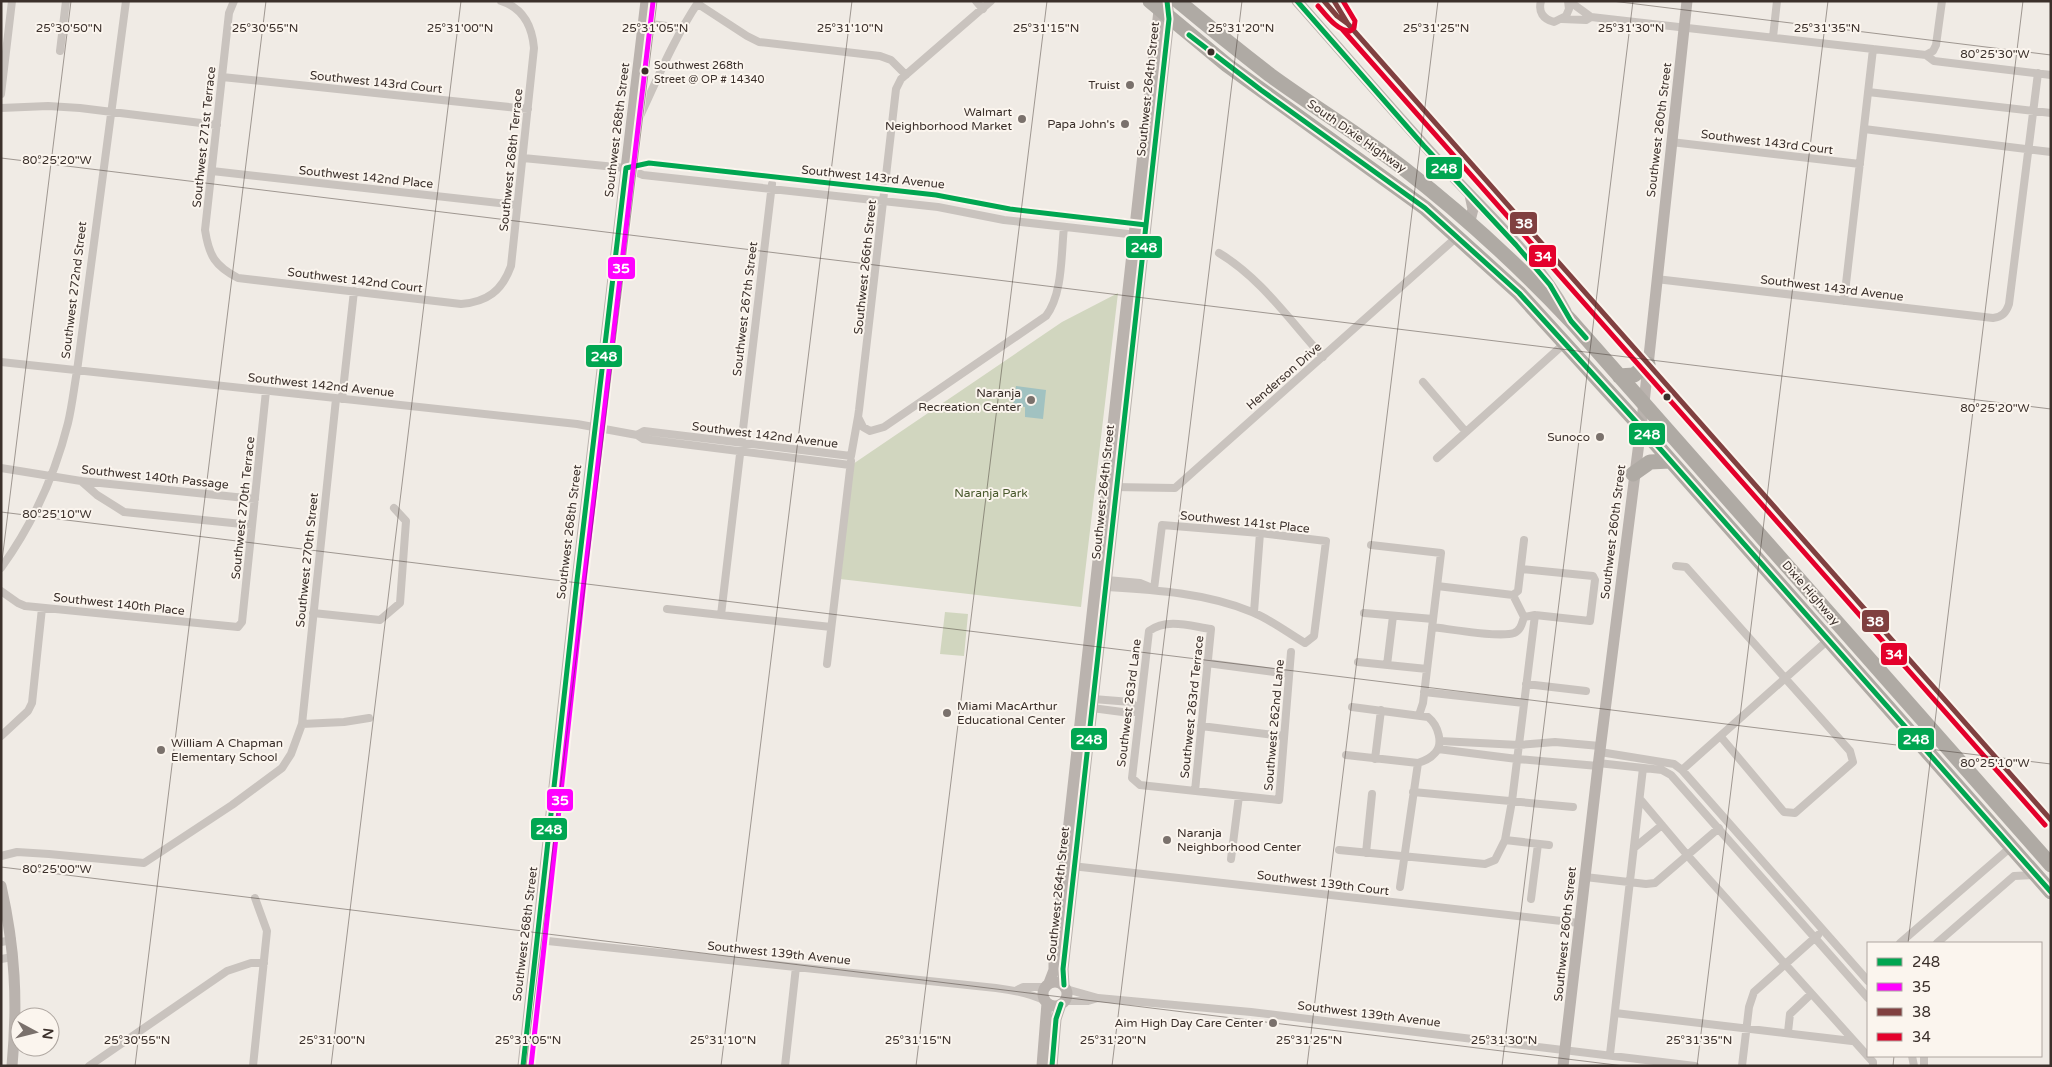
<svg xmlns="http://www.w3.org/2000/svg" width="2052" height="1067" viewBox="0 0 2052 1067" font-family="'Varela Round',sans-serif">
<style>
.green{fill:#d1d6bf}
.water{fill:#a1c2c1}
.lines{fill:none;stroke-linecap:round;stroke-linejoin:round}
.street{stroke:#c9c3be;stroke-width:8}
.secondary{stroke:#bab3ae;stroke-width:11}
.highway{stroke:#afaaa4;stroke-width:15}
.bus-1-casing{stroke:#fbf5ee;stroke-width:9}
.bus-2-casing{stroke:#fbf5ee;stroke-width:9}
.bus-3-casing{stroke:#fbf5ee;stroke-width:9}
.bus-4-casing{stroke:#fbf5ee;stroke-width:9}
.bus-1{stroke:#00a651;stroke-width:5}
.bus-2{stroke:#f0f;stroke-width:5}
.bus-3{stroke:#804040;stroke-width:5}
.bus-4{stroke:#e4002b;stroke-width:5}
.ticks{fill:none;stroke:#3b302b;stroke-width:1;stroke-opacity:0.45}
.bus-dot{fill:#3b302b;stroke:#fbf5ee;stroke-width:2}
.poi-dot{fill:#7a716c;stroke:#fbf5ee;stroke-width:2}
.labels{text-anchor:middle;dominant-baseline:central;stroke-width:4;stroke-linejoin:round;paint-order:stroke}
.bus-label{font-size:11px;fill:#3b302b;stroke:#fbf5ee;text-anchor:start}
.street-label{font-size:12px;fill:#3b302b;stroke:#fbf5ee}
.poi-label{font-size:12px;fill:#3b302b;stroke:#fbf5ee;text-anchor:end}
.park-label{font-size:12px;fill:#4a5a2e;stroke:#fbf5ee}
.ticks-label{font-size:12px;text-anchor:middle;fill:#3b302b;stroke:#fbf5ee;stroke-width:4;stroke-linejoin:round;paint-order:stroke}
.line-badge{stroke:#fbf5ee;stroke-width:2}
.badge-label{font-size:14px;text-anchor:middle;font-weight:bold;fill:#fff}
</style>
<rect width="100%" height="100%" fill="#f0ebe5"/>
<!-- green -->
<path class="green" d="M1118,293L1081,607L840,579L853,464L1062,322Z
M945,612L968,614L964,656L940,654Z"/>
<!-- water -->
<path class="water" d="M1016,386L1046,390L1043,419L1025,417V407L1013,405Z"/>
<g class="lines">
<!-- street -->
<path class="street" d="M234,1L229,13L205,230C209,256 215,266 238,278L461,304C487,302 502,291 511,266L534,48C532,25 523,8 501,1
M976,1L983,9
M991,1L901,79L896,89L859,410L858,417L863,427L870,431L884,427L1046,316C1063,294 1061,254 1064,227
M1541,1C1538,12 1543,19 1554,22L1566,16L1569,9L1568,1
M1569,1L1591,17
M698,4L747,36L759,42L880,56L891,60L906,75
M1562,19L1586,20L1591,17L1926,55L1934,61L2051,75
M643,23L682,28
M1773,37L1777,1
M60,51L66,1
M1926,55L1933,51L1936,45L1942,1
M222,77L528,109
M1868,92L2051,113
M1,94L12,1
M1,108L48,106L80,108L217,125
M1864,129L2051,152
M633,131C654,87 672,41 699,1
M1671,142L1860,164
M523,158L626,168L643,175L938,207L1004,220L1137,235
M626,168L649,163L936,195L1010,209L1140,224
M212,171L517,205
M1219,253C1261,278 1290,321 1323,357
M1656,279L1993,318C2002,317 2006,313 2009,304L2038,73
M1844,301L1873,49
M1,362L577,424L637,435
M1423,382L1466,432
M342,399L354,291
M1437,458L1565,343
M850,465L643,439L637,435L644,431L851,456L858,417
M1,468L81,481L255,499
M81,481L97,495L124,512L252,525
M1113,487L1175,488L1458,236
M1371,545L1441,553L1423,703L1419,715
M1676,566L1686,567L1850,751L1853,762L1795,813L1784,812L1721,737
M1,568C32,525 55,475 68,423C72,406 74,388 77,371L126,1
M1521,569L1593,576L1595,580L1590,621L1535,615L1524,617
M1107,580L1140,583L1152,588
M1437,586L1513,595
M1106,587C1155,590 1206,593 1252,612C1270,619 1288,633 1305,643L1314,636L1326,541L1260,533L1162,525L1154,589
M1,591L18,603L25,606L238,627L242,622L266,391
M1513,595L1518,591L1524,540
M667,609L721,615L772,184
M1254,612L1260,533
M313,613L380,620L400,603L406,521L394,508
M1364,613L1433,619
M721,615L831,627
M1432,627C1450,629 1500,638 1514,633C1521,630 1522,623 1524,617L1513,595
M1358,662L1427,669
M1207,663L1289,674
M827,664L851,461
M1387,665L1393,616
M1526,684L1586,691
M1424,692L1524,703
M1093,699L1131,702L1139,710
M1092,708L1130,713L1139,710
M302,724L344,722L369,718
M1201,726L1283,736
M1,736L28,711L32,703L42,608
M1440,741L1519,745L1555,742L1600,746
M1438,749L1517,759L1598,766
M1600,752L1674,764L1682,770L1868,981
M1346,755L1418,763C1424,761 1430,759 1435,753C1444,744 1438,725 1428,717L1352,707
M1375,759L1381,710
M1598,763L1662,770L1671,775L1868,998
M1682,770L1828,640
M1195,791L1211,629C1190,626 1167,618 1149,631L1132,778L1140,785L1279,800L1291,652
M1413,792L1573,807
M1640,799L1688,856L1873,1062V1066
M1505,840L1549,845
M1634,848L1662,825
M1339,850L1485,864L1495,860L1505,840L1512,801L1535,615
M1366,853L1372,794
M1,856L17,852L49,854L144,863L232,805L282,768L291,754L302,724L336,399
M1231,859L1239,796
M1072,866L1579,923
M1585,877L1646,884L1655,883L1719,828
M1400,887L1418,763
M1531,899L1538,844
M538,940L996,988C1012,990 1031,993 1045,1001
M1,942L12,940
M1900,943L2011,847
M1937,943L2014,876L2035,875
M1,959L13,957
M1066,989L1098,998L1251,1012L1695,1066
M1017,990L1023,987H1045
M1064,1001H1088L1098,998
M1615,1013L1852,1041
M1788,1032L1790,1014L1811,994
M1610,1054L1643,768
M1912,1056L1914,1066
M1924,1056V1066
M89,1066L227,971L251,963H264
M253,1066L267,931L255,898
M785,1066L796,967
M1742,1066L1749,1007L1754,992L1818,935"/>
<!-- secondary -->
<path class="secondary" d="M1297,1C1347,57 1395,114 1446,169C1485,212 1539,260 1566,311
M1470,221L1473,209L1470,195
M1,886C15,948 18,1002 12,1066
M1043 994a12 12 0 1 1 24 0a12 12 0 1 1-24 0Z
M1049,983L1054,970V958L1159,10L1162,3
M1064,985L1063,969L1169,19L1167,1
M523,1066L577,580L646,1
M1042,1066L1047,1003
M1052,1066L1056,1019L1061,1004
M1563,1066L1598,766L1644,403L1687,1"/>
<!-- highway -->
<path class="highway" d="M1150,1L1227,65L1425,208L1519,293L1640,426L2051,892
M1178,1C1208,26 1239,51 1270,75C1314,107 1360,135 1403,168C1464,215 1519,266 1571,321L2051,865
M1619,376L1634,375L1648,364
M1633,474L1650,462L1670,461"/>
<!-- bus-1 casing -->
<g class="bus-1-casing">
<path id="bus-1" d="M1297,1L1424,146L1516,245L1550,285L1571,321L1586,338
M1189,35L1261,90L1425,208L1519,293L1640,426L2051,892
M1064,985L1063,969L1169,19L1167,1
M523,1066L577,580L626,168L649,163L936,195L1010,209L1146,225
M1052,1066L1056,1019L1061,1004"/>
</g>
<!-- bus-2 casing -->
<g class="bus-2-casing">
<path id="bus-2" d="M531,1066L584,581L653,2"/>
</g>
<!-- bus-3 casing -->
<g class="bus-3-casing">
<path id="bus-3" d="M1324,1L1337,16L1348,24L1334,1
M1348,24L2051,820"/>
</g>
<!-- bus-4 casing -->
<g class="bus-4-casing">
<path id="bus-4" d="M1318,6C1326,15 1337,31 1350,31L1354,28L1355,21L1343,1
M1342,29L2045,825"/>
</g>
<!-- bus-1 -->
<use href="#bus-1" class="bus-1"/>
<!-- bus-2 -->
<use href="#bus-2" class="bus-2"/>
<!-- bus-3 -->
<use href="#bus-3" class="bus-3"/>
<!-- bus-4 -->
<use href="#bus-4" class="bus-4"/>
</g>
<!-- ticks -->
<path class="ticks" d="M1612,1L2051,55M1,158L2051,409M1,512L2051,764M1,569L71,1M1,867L1624,1066M1908,943L2023,1M135,1066L266,1M331,1066L461,1M526,1066L657,1M721,1066L852,1M916,1066L1047,1M1112,1066L1242,1M1307,1066L1438,1M1502,1066L1633,1M1697,1066L1828,1M1893,1066L1894,1056"/>
<!-- markers -->
<g class="bus-dot">
<circle cx="1211" cy="52" r="4.5"/>
<circle cx="645" cy="71" r="4.5"/>
<circle cx="1667" cy="397" r="4.5"/>
</g>
<g class="poi-dot">
<circle cx="1130" cy="85" r="5"/>
<circle cx="1022" cy="119" r="5"/>
<circle cx="1125" cy="124" r="5"/>
<circle cx="1031" cy="400" r="5"/>
<circle cx="1600" cy="437" r="5"/>
<circle cx="947" cy="713" r="5"/>
<circle cx="161" cy="750" r="5"/>
<circle cx="1167" cy="840" r="5"/>
<circle cx="1273" cy="1023" r="5"/>
</g>
<g class="labels">
<!-- bus labels -->
<g class="bus-label">
<text x="654" y="65">Southwest 268th<tspan x="654" dy="14">Street @ OP # 14340</tspan></text>
</g>
<!-- street labels -->
<g class="street-label">
<text transform="translate(376 82) rotate(6)">Southwest 143rd Court</text>
<text transform="translate(1148 89) rotate(-84)">Southwest 264th Street</text>
<text transform="translate(617 130) rotate(-83)">Southwest 268th Street</text>
<text transform="translate(1659 130) rotate(-83)">Southwest 260th Street</text>
<text transform="translate(1357 136) rotate(35)">South Dixie Highway</text>
<text transform="translate(204 137) rotate(-84)">Southwest 271st Terrace</text>
<text transform="translate(1767 142) rotate(7)">Southwest 143rd Court</text>
<text transform="translate(511 160) rotate(-84)">Southwest 268th Terrace</text>
<text transform="translate(366 177) rotate(6)">Southwest 142nd Place</text>
<text transform="translate(873 177) rotate(6)">Southwest 143rd Avenue</text>
<text transform="translate(865 267) rotate(-84)">Southwest 266th Street</text>
<text transform="translate(355 280) rotate(7)">Southwest 142nd Court</text>
<text transform="translate(1832 288) rotate(7)">Southwest 143rd Avenue</text>
<text transform="translate(74 290) rotate(-83)">Southwest 272nd Street</text>
<text transform="translate(745 309) rotate(-83)">Southwest 267th Street</text>
<text transform="translate(1284 376) rotate(-41)">Henderson Drive</text>
<text transform="translate(321 385) rotate(6)">Southwest 142nd Avenue</text>
<text transform="translate(765 435) rotate(7)">Southwest 142nd Avenue</text>
<text transform="translate(155 477) rotate(6)">Southwest 140th Passage</text>
<text transform="translate(1103 492) rotate(-84)">Southwest 264th Street</text>
<text transform="translate(243 508) rotate(-84)">Southwest 270th Terrace</text>
<text transform="translate(1245 522) rotate(6)">Southwest 141st Place</text>
<text transform="translate(569 532) rotate(-83)">Southwest 268th Street</text>
<text transform="translate(1613 532) rotate(-83)">Southwest 260th Street</text>
<text transform="translate(307 560) rotate(-84)">Southwest 270th Street</text>
<text transform="translate(1811 593) rotate(49)">Dixie Highway</text>
<text transform="translate(119 604) rotate(6)">Southwest 140th Place</text>
<text transform="translate(1129 703) rotate(-83)">Southwest 263rd Lane</text>
<text transform="translate(1192 707) rotate(-84)">Southwest 263rd Terrace</text>
<text transform="translate(1274 725) rotate(-85)">Southwest 262nd Lane</text>
<text transform="translate(1323 883) rotate(7)">Southwest 139th Court</text>
<text transform="translate(1058 894) rotate(-84)">Southwest 264th Street</text>
<text transform="translate(525 934) rotate(-83)">Southwest 268th Street</text>
<text transform="translate(1565 934) rotate(-84)">Southwest 260th Street</text>
<text transform="translate(779 953) rotate(6)">Southwest 139th Avenue</text>
<text transform="translate(1369 1014) rotate(7)">Southwest 139th Avenue</text>
</g>
<!-- poi labels -->
<g class="poi-label">
<text x="1120" y="85">Truist</text>
<text x="1012" y="112">Walmart<tspan x="1012" dy="14">Neighborhood Market</tspan></text>
<text x="1115" y="124">Papa John's</text>
<text x="1021" y="393">Naranja<tspan x="1021" dy="14">Recreation Center</tspan></text>
<text x="1590" y="437">Sunoco</text>
<text x="957" y="706" text-anchor="start">Miami MacArthur<tspan x="957" dy="14">Educational Center</tspan></text>
<text x="171" y="743" text-anchor="start">William A Chapman<tspan x="171" dy="14">Elementary School</tspan></text>
<text x="1177" y="833" text-anchor="start">Naranja<tspan x="1177" dy="14">Neighborhood Center</tspan></text>
<text x="1263" y="1023">Aim High Day Care Center</text>
</g>
<!-- park labels -->
<g class="park-label">
<text x="991" y="493">Naranja Park</text>
</g>
</g>
<g class="ticks-label">
<text x="69" y="32">25°30'50"N</text>
<text x="265" y="32">25°30'55"N</text>
<text x="460" y="32">25°31'00"N</text>
<text x="655" y="32">25°31'05"N</text>
<text x="850" y="32">25°31'10"N</text>
<text x="1046" y="32">25°31'15"N</text>
<text x="1241" y="32">25°31'20"N</text>
<text x="1436" y="32">25°31'25"N</text>
<text x="1631" y="32">25°31'30"N</text>
<text x="1827" y="32">25°31'35"N</text>
<text x="1995" y="58">80°25'30"W</text>
<text x="57" y="164">80°25'20"W</text>
<text x="1995" y="412">80°25'20"W</text>
<text x="57" y="518">80°25'10"W</text>
<text x="1995" y="767">80°25'10"W</text>
<text x="57" y="873">80°25'00"W</text>
<text x="137" y="1044">25°30'55"N</text>
<text x="332" y="1044">25°31'00"N</text>
<text x="528" y="1044">25°31'05"N</text>
<text x="723" y="1044">25°31'10"N</text>
<text x="918" y="1044">25°31'15"N</text>
<text x="1113" y="1044">25°31'20"N</text>
<text x="1309" y="1044">25°31'25"N</text>
<text x="1504" y="1044">25°31'30"N</text>
<text x="1699" y="1044">25°31'35"N</text>
</g>
<g class="line-badge">
<rect x="1425" y="156" width="38" height="24" rx="5" fill="#00a651"/>
<rect x="1509" y="211" width="29" height="24" rx="5" fill="#804040"/>
<rect x="1125" y="235" width="38" height="24" rx="5" fill="#00a651"/>
<rect x="1528" y="244" width="29" height="24" rx="5" fill="#e4002b"/>
<rect x="607" y="256" width="29" height="24" rx="5" fill="#f0f"/>
<rect x="585" y="344" width="38" height="24" rx="5" fill="#00a651"/>
<rect x="1628" y="422" width="38" height="24" rx="5" fill="#00a651"/>
<rect x="1861" y="609" width="29" height="24" rx="5" fill="#804040"/>
<rect x="1880" y="642" width="28" height="24" rx="5" fill="#e4002b"/>
<rect x="1070" y="727" width="38" height="24" rx="5" fill="#00a651"/>
<rect x="1897" y="727" width="38" height="24" rx="5" fill="#00a651"/>
<rect x="546" y="788" width="28" height="24" rx="5" fill="#f0f"/>
<rect x="530" y="817" width="38" height="24" rx="5" fill="#00a651"/>
</g>
<g class="badge-label">
<text x="1444" y="173">248</text>
<text x="1524" y="228">38</text>
<text x="1144" y="252">248</text>
<text x="1543" y="261">34</text>
<text x="621" y="273">35</text>
<text x="604" y="361">248</text>
<text x="1647" y="439">248</text>
<text x="1875" y="626">38</text>
<text x="1894" y="659">34</text>
<text x="1089" y="744">248</text>
<text x="1916" y="744">248</text>
<text x="560" y="805">35</text>
<text x="549" y="834">248</text>
</g>
<!-- border -->
<rect width="2052" height="1067" fill="none" stroke="#3b302b" stroke-width="5"/>
<!-- legend -->
<rect x="1867" y="942" width="175" height="115" fill="#fbf5ee" stroke="#aea6a0"/>
<rect x="1877" y="958" width="25" height="8" fill="#00a651" stroke="#aea6a0"/>
<text x="1912" y="967" font-size="15" fill="#3b302b">248</text>
<rect x="1877" y="983" width="25" height="8" fill="#ff00ff" stroke="#aea6a0"/>
<text x="1912" y="992" font-size="15" fill="#3b302b">35</text>
<rect x="1877" y="1008" width="25" height="8" fill="#804040" stroke="#aea6a0"/>
<text x="1912" y="1017" font-size="15" fill="#3b302b">38</text>
<rect x="1877" y="1033" width="25" height="8" fill="#e4002b" stroke="#aea6a0"/>
<text x="1912" y="1042" font-size="15" fill="#3b302b">34</text>
<!-- north arrow -->
<g transform="translate(35 1032) rotate(97)"><circle r="24" fill="#fbf5ee" stroke="#aea6a0"/>
<path d="M0-4L9 19L0 12L-9 19Z" fill="#7a716c"/>
<text y="-8" font-size="14" font-weight="bold" text-anchor="middle" fill="#3b302b">N</text>
</g>
</svg>
